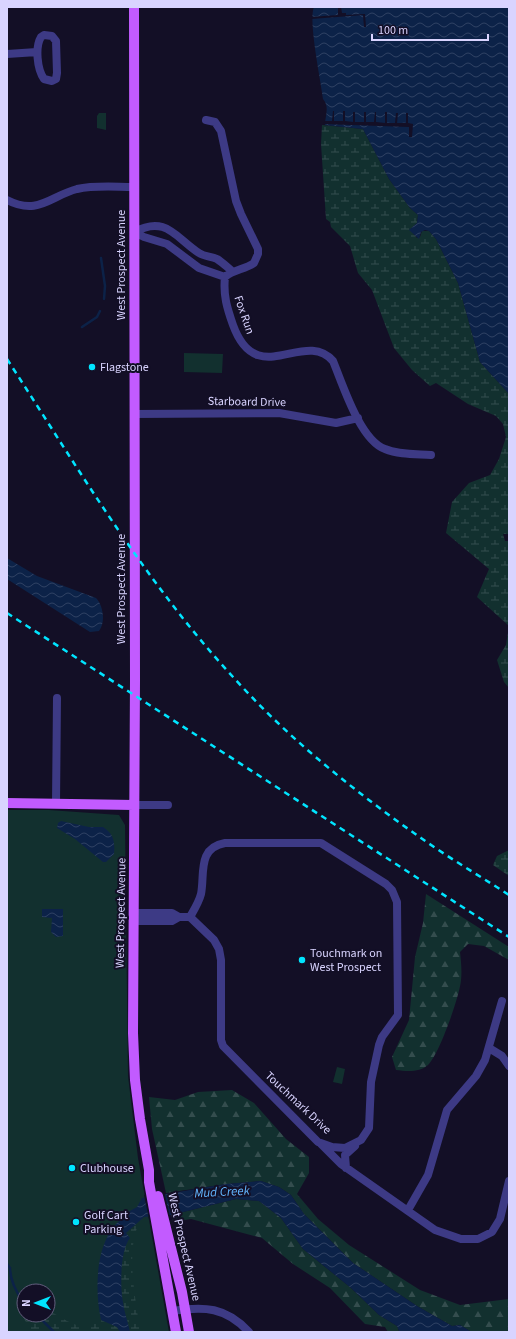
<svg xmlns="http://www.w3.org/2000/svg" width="516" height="1339" viewBox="0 0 516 1339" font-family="'Source Sans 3',sans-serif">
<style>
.green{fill:#12302f;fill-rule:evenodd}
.forest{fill:url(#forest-firs)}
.wetland{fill:url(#wetland-marsh)}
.water{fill:url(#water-waves)}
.pier{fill:#130f26}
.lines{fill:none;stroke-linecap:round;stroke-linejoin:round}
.stream{stroke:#0c2248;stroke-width:2.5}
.minor{stroke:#3d3a85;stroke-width:8}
.major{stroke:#c25bff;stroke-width:10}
.rail{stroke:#00e5ff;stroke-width:2.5;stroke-dasharray:6 5;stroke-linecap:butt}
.poi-dot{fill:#00e5ff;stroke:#130f26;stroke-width:1.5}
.labels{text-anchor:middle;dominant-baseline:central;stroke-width:4;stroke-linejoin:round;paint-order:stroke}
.street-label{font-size:12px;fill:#d9d4ff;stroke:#130f26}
.poi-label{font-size:12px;fill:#d9d4ff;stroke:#130f26;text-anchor:start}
.water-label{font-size:13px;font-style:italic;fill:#62b6ff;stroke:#130f26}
</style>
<defs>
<pattern id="forest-firs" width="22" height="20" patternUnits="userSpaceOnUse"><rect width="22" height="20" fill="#12302f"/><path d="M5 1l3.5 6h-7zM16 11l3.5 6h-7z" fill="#344d4e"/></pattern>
<pattern id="wetland-marsh" width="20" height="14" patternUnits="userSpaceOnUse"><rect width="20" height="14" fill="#12302f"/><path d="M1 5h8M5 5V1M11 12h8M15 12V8" fill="none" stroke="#344d4e"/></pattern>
<pattern id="water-waves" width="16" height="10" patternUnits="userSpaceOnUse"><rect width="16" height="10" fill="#0c2248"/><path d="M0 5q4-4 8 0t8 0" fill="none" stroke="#2f4163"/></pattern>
</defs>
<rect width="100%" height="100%" fill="#130f26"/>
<!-- green -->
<path class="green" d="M99,113H106V130L97,128V116Z
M184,353L223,354L222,373L184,372Z
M7,810H49L119,815L125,825L128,1076L138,1158L169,1332H7ZM24,1291H48V1315H24Z
M337,1067L345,1069L342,1084L333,1082Z"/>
<!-- forest -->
<path class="forest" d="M426,894L509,947V960L484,946L468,944L460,952C461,961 462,971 461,980C460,995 439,1055 428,1065C419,1073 406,1071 396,1070L392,1057L409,1020L415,957L423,923Z
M232,1090L254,1103L286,1139L309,1157V1173L297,1194L318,1219L349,1245L420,1290L460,1305L509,1299V1332L470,1331L460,1325L452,1326L417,1306L353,1263L304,1214L291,1195L279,1187L261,1181L226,1184L166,1193L152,1129L149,1097L175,1100L198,1092Z
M236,1199L259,1201L281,1218L303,1249L351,1288L379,1315L397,1326L399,1331L402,1332H388L385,1327L365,1324L330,1288L293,1264L262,1238L191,1219L173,1222L171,1215Z"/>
<!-- wetland -->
<path class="wetland" d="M322,125L363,129L389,179L410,208L418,215L417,223L410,230L417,238L420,237L422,231H429L436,239L458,283L480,362L509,394V534H503L505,541H509V688L504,682L497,660L506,645L509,626L477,597L489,569L446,533L452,502L469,483L490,475L499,459L506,437L503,424L496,416L468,404L436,383L430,386L412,370L394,348L372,290L358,273L350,246L331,227L330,222L326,219L321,144Z
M509,850V876L493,865L497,856Z
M144,1217C141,1222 137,1228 135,1233C128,1265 136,1300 140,1332H130C128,1322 124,1312 123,1302C120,1287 120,1250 130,1238L126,1233Z
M24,1301V1315H48V1310L67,1321L81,1327L101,1320L117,1327L120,1332H32L20,1312Z"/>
<!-- water -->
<path class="water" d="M314,7H509V394L480,362L458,283L436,239L429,231L425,230L421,232L419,239L409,230L417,223L418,215L410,208L389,179L363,129L325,125C325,116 330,107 323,99C321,81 308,21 314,7Z
M7,558L37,576L96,598C103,605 106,622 99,631L90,632L7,579Z
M61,821L89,827H103C114,834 115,842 114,854L106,862H103L75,839L57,828L58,823Z
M42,909H63V936L56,937L51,932L52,918L42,917Z
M261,1181L279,1187L291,1195L304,1214L353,1263L417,1306L452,1326L460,1325L470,1331L509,1332L399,1331L397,1326L379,1315L351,1288L303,1249L281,1218L259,1201L236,1199L171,1215L144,1217L126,1233L130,1238C120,1250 120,1287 123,1302C124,1312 128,1322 130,1332H120L117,1327L101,1320C94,1289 95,1234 126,1216V1213L137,1207L142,1198L226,1184Z"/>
<!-- pier -->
<path class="pier" d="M341,7L342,13H346V15L365,14L366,27H364L363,15L311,19V17L338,15V8Z
M333,111H334V121H343V111H345V121L353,122V112H355V122H364V112H366V122H374L375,112H376V122L385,123V112H387V123H395L396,113H398L397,123H406V113H408V123L413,124L412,137H409V127L323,124L325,121H332Z
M164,1191L170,1217L149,1219L144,1195Z"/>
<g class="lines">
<!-- stream -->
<path class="stream" d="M101,258L105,286L104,299
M82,327L97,317L100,311
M7,1264L10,1268C10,1281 16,1292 24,1303
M37,1315L54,1332"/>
<!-- minor -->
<path class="minor" d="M44,35L52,36L56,41L57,73L56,79L52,81L44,79C37,69 35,47 41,37Z
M7,54L37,52
M206,120L215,122L221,131L236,201L241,214L258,249V254L254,263C244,270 234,269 225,277C223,295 227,308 233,325C257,391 304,328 333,361C343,385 360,440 385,449C399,455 416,454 431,455
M7,200C38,216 50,196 77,189C95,185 115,187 133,187
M134,232C166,215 175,237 199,253C205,257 211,256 217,259C222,262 227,267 232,271
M134,232L144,237L167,244L199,268L225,277
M134,414L279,413L336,423L358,418
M56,804L57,698
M134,805H168
M134,913H172L179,917H190L214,940L219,949L221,960V1040L223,1046L318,1142L332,1147L345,1148L361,1140L369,1128L371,1082L379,1045L382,1037L398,1015L397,902L392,890L386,884L321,843H225C197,848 205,874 201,894C199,902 194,910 190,917
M134,921H172L179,917
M489,1048L502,1056L509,1066
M321,1144L341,1164L435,1230L461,1239H478L492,1232L500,1219L509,1181
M346,1168L345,1155L355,1146
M408,1210L428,1175L447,1110L476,1076L485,1060L502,1001
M173,1311C204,1306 226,1307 249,1332"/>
<!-- major -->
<path class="major" d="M134,7L135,680L133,1033L135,1080L140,1119L149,1170V1182L176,1332
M7,803L134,805
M158,1196L182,1292L189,1332"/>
<!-- rail -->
<path class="rail" d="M7,359C78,468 145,582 234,678C289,739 354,791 421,838C449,858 480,876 509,895
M7,613L509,937"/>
</g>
<!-- markers -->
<g class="poi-dot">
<circle cx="92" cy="367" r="4"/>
<circle cx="302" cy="960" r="4"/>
<circle cx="72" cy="1168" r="4"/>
<circle cx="76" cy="1222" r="4"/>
</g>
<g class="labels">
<!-- street labels -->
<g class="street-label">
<text transform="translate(121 265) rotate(-90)">West Prospect Avenue</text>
<text transform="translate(244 315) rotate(71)">Fox Run</text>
<text transform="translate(247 402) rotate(1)">Starboard Drive</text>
<text transform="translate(121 589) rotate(-90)">West Prospect Avenue</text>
<text transform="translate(121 913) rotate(-89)">West Prospect Avenue</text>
<text transform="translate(298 1103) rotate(43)">Touchmark Drive</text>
<text transform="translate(184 1247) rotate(77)">West Prospect Avenue</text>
</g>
<!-- poi labels -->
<g class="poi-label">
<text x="100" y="367">Flagstone</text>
<text x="310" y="953">Touchmark on<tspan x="310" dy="14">West Prospect</tspan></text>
<text x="80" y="1168">Clubhouse</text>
<text x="84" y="1215">Golf Cart<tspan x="84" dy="14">Parking</tspan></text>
</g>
<!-- water labels -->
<g class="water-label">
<text transform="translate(222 1192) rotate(-3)">Mud Creek</text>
</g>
</g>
<!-- border -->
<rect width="516" height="1339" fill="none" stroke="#d9d4ff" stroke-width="16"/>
<!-- north arrow -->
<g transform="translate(36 1303) rotate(270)"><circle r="19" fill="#130f26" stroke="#625e7d"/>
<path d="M0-3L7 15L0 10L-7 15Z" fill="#00e5ff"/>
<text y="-6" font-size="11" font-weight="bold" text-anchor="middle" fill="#d9d4ff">N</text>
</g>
<!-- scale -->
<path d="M372 34v6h116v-6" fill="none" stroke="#d9d4ff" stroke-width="2"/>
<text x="378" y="34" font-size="12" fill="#d9d4ff" stroke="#130f26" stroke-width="3" paint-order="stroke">100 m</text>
</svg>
